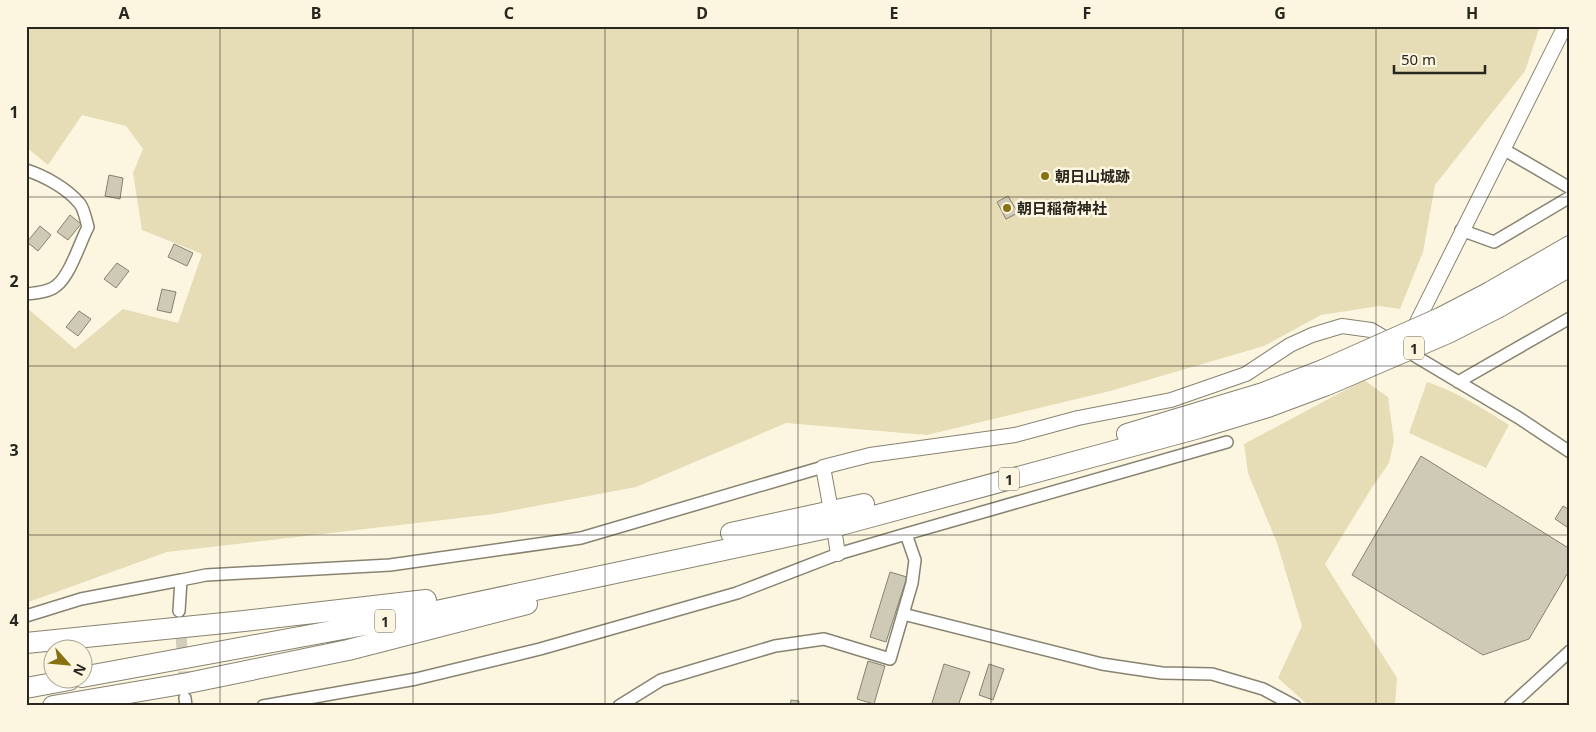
<svg xmlns="http://www.w3.org/2000/svg" width="1596" height="732" viewBox="0 0 1596 732" font-family="'Noto Sans','Noto Sans JP',sans-serif">
<style>
.green{fill:#e6dcb6}
.building{fill:#cfcab6;stroke:#878270}
.lines{fill:none;stroke-linecap:round;stroke-linejoin:round}
.minor-tunnel{stroke:#d2ccba;stroke-width:11;stroke-dasharray:11 5.5;stroke-linecap:butt}
.minor-casing{stroke:#888370;stroke-width:14}
.tertiary-casing{stroke:#888370;stroke-width:16}
.motorway-casing{stroke:#888370;stroke-width:22}
.minor{stroke:#fff;stroke-width:11}
.tertiary{stroke:#fff;stroke-width:14}
.motorway{stroke:#fff;stroke-width:20}
.motorway-bridge-casing{stroke:#888370;stroke-width:22;stroke-linecap:butt}
.motorway-bridge{stroke:#fff;stroke-width:20}
.grid{fill:none;stroke:#28261e;stroke-width:1;stroke-opacity:0.55}
.poi-dot{fill:#877111;stroke:#fcf6e1;stroke-width:2}
.labels{text-anchor:middle;dominant-baseline:central;stroke-width:5;stroke-linejoin:round;paint-order:stroke}
.shield{fill:#fcf6e1;stroke:#686458;stroke-width:1}
.shield-label{font-size:14px;font-weight:bold;fill:#28261e}
.poi-label{font-size:15px;font-weight:bold;fill:#28261e;stroke:#fcf6e1;text-anchor:start}
.neatline{fill:none;stroke:#28261e;stroke-width:2}
.grid-label{font-size:16px;text-anchor:middle;font-weight:bold;fill:#28261e}
</style>
<rect width="100%" height="100%" fill="#fcf6e1"/>
<!-- green -->
<path class="green" d="M26,26H1540L1525,71L1435,185L1423,252L1400,309L1379,306L1321,315L1264,346L1110,391L927,435L786,423L636,487L494,514L167,552L26,603V307L75,349L123,309L178,323L202,254L142,230L133,173L143,149L126,126L82,115L48,165L26,147Z
M1364,380L1388,397L1394,441L1389,463L1371,489L1325,564L1397,678L1395,706H1309L1278,678L1302,626L1277,543L1248,473L1244,444Z
M1427,382C1457,392 1482,408 1509,425L1486,468L1409,433Z"/>
<!-- building -->
<path class="building" d="M109,175L123,178L120,199L105,196Z
M1008,196L1018,213L1006,219L997,202Z
M70,215L81,224L68,240L57,232Z
M40,226L51,235L38,251L27,242Z
M174,244L193,253L187,266L168,257Z
M117,263L129,271L116,288L104,279Z
M162,289L176,292L171,313L157,310Z
M79,311L91,319L78,336L66,327Z
M1421,456L1570,549V569L1529,639L1483,655L1352,575Z
M1563,506L1570,510V529L1555,519Z
M890,572L907,577L886,642L870,637Z
M868,661L885,666L874,704L857,699Z
M944,664L970,672L958,706H931Z
M989,664L1004,669L993,700L979,695Z
M791,700L799,701L798,706H790Z"/>
<g class="lines">
<!-- minor-tunnel -->
<path class="minor-tunnel" d="M180,622L185,689"/>
<!-- minor casing -->
<g class="minor-casing">
<path id="minor" d="M1503,149L1570,188
M26,170C45,176 68,189 80,204C84,209 86,220 88,227C80,242 70,276 56,286C49,292 36,293 26,294
M1461,230L1494,242L1570,197
M1405,350L1519,418L1570,452
M1458,382L1570,318
M906,534L1227,442
M179,611L181,580L206,575L390,565L581,538L823,467
M903,614L1102,664L1162,673L1212,674L1263,689L1295,706
M26,616L81,599L181,580
M185,698L186,706
M263,706L416,679L540,649L737,593L838,554L906,534L915,560L912,583L890,659L824,639L775,646L661,680L619,706
M1510,706L1570,651"/>
</g>
<!-- tertiary casing -->
<g class="tertiary-casing">
<path id="tertiary" d="M1412,332L1565,26
M830,505L823,467L870,455L1015,435L1078,418L1171,400L1246,374L1290,345L1312,335L1342,326L1371,330L1395,344
M835,535L838,554"/>
</g>
<!-- motorway casing -->
<g class="motorway-casing">
<path id="motorway" d="M1490,292L1570,246
M1499,307L1570,266
M1127,434L1263,393L1323,370
M731,533L864,504
M26,643L244,621L426,600
M82,677L408,617L837,526L1199,428L1268,407L1327,385
M26,688L69,680
M53,706L188,683L348,650L527,604"/>
</g>
<!-- minor -->
<use href="#minor" class="minor"/>
<!-- tertiary -->
<use href="#tertiary" class="tertiary"/>
<!-- motorway -->
<use href="#motorway" class="motorway"/>
<!-- motorway-bridge casing -->
<g class="motorway-bridge-casing">
<path id="motorway-bridge" d="M1323,370L1440,318L1490,292
M1327,385L1448,333L1499,307"/>
</g>
<!-- motorway-bridge -->
<use href="#motorway-bridge" class="motorway-bridge"/>
</g>
<!-- grid -->
<path class="grid" d="M220,26V706M413,26V706M605,26V706M798,26V706M991,26V706M1183,26V706M1376,26V706M26,197H1570M26,366H1570M26,535H1570"/>
<!-- markers -->
<g class="poi-dot">
<circle cx="1045" cy="176" r="5"/>
<circle cx="1007" cy="208" r="5"/>
</g>
<g class="labels">
<!-- shield labels -->
<g class="shield">
<rect x="1404" y="336.5" width="20" height="23" rx="4"/>
<rect x="999" y="467.5" width="20" height="23" rx="4"/>
<rect x="375" y="609.5" width="20" height="23" rx="4"/>
</g>
<g class="shield-label">
<text x="1414" y="348">1</text>
<text x="1009" y="479">1</text>
<text x="385" y="621">1</text>
</g>
<!-- poi labels -->
<g class="poi-label">
<text x="1055" y="176">朝日山城跡</text>
<text x="1017" y="208">朝日稲荷神社</text>
</g>
</g>
<!-- border -->
<rect width="1596" height="732" fill="none" stroke="#fcf6e1" stroke-width="55"/>
<!-- north arrow -->
<g transform="translate(68 664) rotate(117)"><circle r="24" fill="#fcf6e1" stroke="#a7a393"/>
<path d="M0-4L9 19L0 12L-9 19Z" fill="#877111"/>
<text y="-8" font-size="14" font-weight="bold" text-anchor="middle" fill="#28261e">N</text>
</g>
<!-- scale -->
<path d="M1394 65v8h91v-8" fill="none" stroke="#28261e" stroke-width="2.5"/>
<text x="1401" y="65" font-size="15" fill="#28261e" stroke="#fcf6e1" stroke-width="4" paint-order="stroke">50 m</text>
<rect x="28" y="28" width="1540" height="676" class="neatline"/>
<g class="grid-label">
<text x="124" y="19">A</text>
<text x="316" y="19">B</text>
<text x="509" y="19">C</text>
<text x="702" y="19">D</text>
<text x="894" y="19">E</text>
<text x="1087" y="19">F</text>
<text x="1280" y="19">G</text>
<text x="1472" y="19">H</text>
<text x="14" y="118">1</text>
<text x="14" y="287">2</text>
<text x="14" y="456">3</text>
<text x="14" y="626">4</text>
</g>
</svg>
